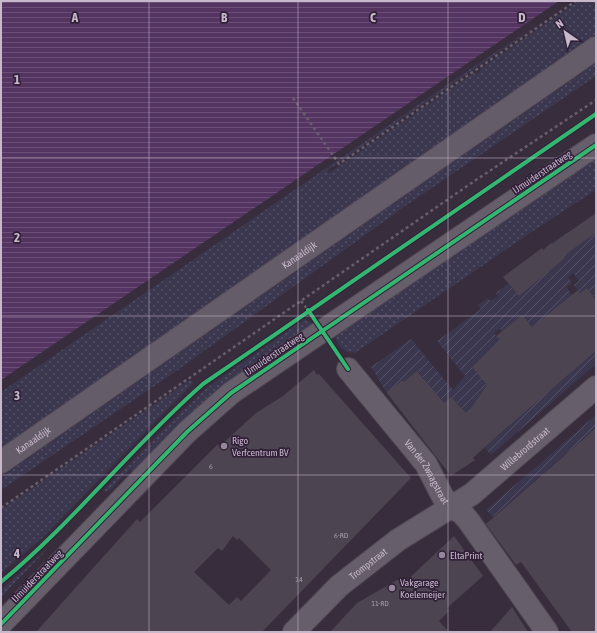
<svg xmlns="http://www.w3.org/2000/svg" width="597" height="633" viewBox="0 0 597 633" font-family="'Asap Condensed',sans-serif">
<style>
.grass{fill:url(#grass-dots)}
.garden{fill:url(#garden-furrows);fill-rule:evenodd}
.water{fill:url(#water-rules)}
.building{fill:#4d4451;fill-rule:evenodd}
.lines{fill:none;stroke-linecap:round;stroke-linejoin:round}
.minor-casing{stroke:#504854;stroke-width:24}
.tertiary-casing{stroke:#504854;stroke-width:24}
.secondary-casing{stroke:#554b59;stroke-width:24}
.path{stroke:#665e6a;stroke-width:2.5;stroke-dasharray:3 3;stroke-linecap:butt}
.minor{stroke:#665e6a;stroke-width:22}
.tertiary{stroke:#665e6a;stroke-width:22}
.secondary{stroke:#655c69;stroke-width:22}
.cycleway-casing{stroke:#312038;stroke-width:6}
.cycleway{stroke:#33b770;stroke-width:4}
.grid{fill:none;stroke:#c7b8cc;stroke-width:1;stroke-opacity:0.55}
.poi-dot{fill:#95879a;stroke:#312038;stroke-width:1.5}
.labels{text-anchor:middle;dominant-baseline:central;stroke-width:3.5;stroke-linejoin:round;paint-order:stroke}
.number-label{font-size:8px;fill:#a89bad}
.street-label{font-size:10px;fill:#c7b8cc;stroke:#312038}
.poi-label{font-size:10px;fill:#c7b8cc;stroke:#312038;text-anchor:start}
.grid-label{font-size:13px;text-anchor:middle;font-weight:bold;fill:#c7b8cc;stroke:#312038;stroke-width:3.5;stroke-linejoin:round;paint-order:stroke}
</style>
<defs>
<pattern id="grass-dots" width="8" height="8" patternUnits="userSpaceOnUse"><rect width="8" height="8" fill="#3a374f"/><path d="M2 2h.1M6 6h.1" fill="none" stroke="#555267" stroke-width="1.8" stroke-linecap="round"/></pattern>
<pattern id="garden-furrows" width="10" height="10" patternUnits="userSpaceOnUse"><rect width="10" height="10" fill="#3a374f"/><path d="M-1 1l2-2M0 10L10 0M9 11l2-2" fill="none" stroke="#555267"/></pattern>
<pattern id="water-rules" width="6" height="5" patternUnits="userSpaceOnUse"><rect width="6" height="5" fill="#543460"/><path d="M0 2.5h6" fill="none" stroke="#6b4f76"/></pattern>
</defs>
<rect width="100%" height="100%" fill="#382d3d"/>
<!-- grass -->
<path class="grass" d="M579,1H596V34L1,448V392L476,65L545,20L328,170L329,173L474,73L476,74L480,72L479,70Z
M596,63V76L404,207L175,372L1,490V477Z
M596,158V190L536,229L355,353C343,353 338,346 335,336L378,304Z
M305,319L313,324L134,473L130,469L109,491H103L176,417L208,387Z
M190,380L193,383L42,538L1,573V510Z
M48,548L1,597V590Z"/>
<!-- garden -->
<path class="garden" d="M572,230L581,243L596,233V299L587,288L580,293L574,285L579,281L573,273L568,277L572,283L566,287L589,317L583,322L596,339V346L578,325L572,330L555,309L544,318L561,339L550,348L530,324L524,328L516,320L509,326L516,335L518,333L530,347L524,352L554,387L596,351V364L491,455L484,447L509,426L481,394L477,399L487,409L473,421L451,397L445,402L476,438L466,446L461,440L457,443L439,421L449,412L441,403L430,414L415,394L427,383L418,371L407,380L409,383L407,385L402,380L387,393L371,367L411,339L453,390L465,376L437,341L481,309L478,305L488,298L491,301L498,296L496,293L508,284L516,293L527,284L530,287L564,258L551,243ZM500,329L551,389L539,399L522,378L528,373L494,333ZM486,357L510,384L516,378L536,401L511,423L491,401L496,395L472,367Z
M596,415V431L591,435L590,433L546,471L584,516L571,526L596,561V591L595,589L581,598L577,591L554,607L551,604L583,580L573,568L580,563L574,554L583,548L571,531L565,535L568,541L548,556L541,547L543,546L524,525L537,513L557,535L571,526L550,502L557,496L539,477L493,517L486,510Z"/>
<!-- water -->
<path class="water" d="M1,1H559L1,380Z"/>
<!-- building -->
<path class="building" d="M596,213V233L563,256L565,258L519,296L503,277L542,248L543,250L551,243L552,244Z
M587,288L596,300V351L497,436L473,458L475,460L451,476L387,393L402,380L404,382L417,371L444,403L451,397L467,414L487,385L472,367L500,340L496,336L522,315L532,327L578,290L580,293Z
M314,370L317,375L319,374L411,478L262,632H36L137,519L140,522L218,444L220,446L256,413L283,396ZM233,536L237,540L239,538L271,570L241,601L237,597L229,605L194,572L218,548L222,551Z
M596,428V632H572L521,562L516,565L486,524Z
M454,536L483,576L447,608L449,611L439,621L449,632H330L357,603L399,579L403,584Z
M512,607L528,632H490Z"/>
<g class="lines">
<!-- minor casing -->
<g class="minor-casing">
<g id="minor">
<path id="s1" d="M348,369L426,464L443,497L451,508L461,512L468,520L547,632"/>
<path id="s2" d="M294,632L339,586L398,540L472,494L596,387"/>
</g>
</g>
<!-- tertiary casing -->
<g class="tertiary-casing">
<path id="tertiary" d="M1,624L187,432L231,393L596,145"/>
</g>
<!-- secondary casing -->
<g class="secondary-casing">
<g id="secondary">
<path id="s3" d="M1,462L596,48"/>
</g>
</g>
<!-- path -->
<path class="path" d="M293,98L339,164L576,1
M301,301L308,310
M1,508L473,182L596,100"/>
<!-- minor -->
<use href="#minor" class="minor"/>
<!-- tertiary -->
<use href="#tertiary" class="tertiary"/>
<!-- secondary -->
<use href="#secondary" class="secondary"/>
<!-- cycleway casing -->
<g class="cycleway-casing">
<path id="cycleway" d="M308,310L348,369
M1,582C74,522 132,446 203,384L596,114
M1,624L187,432L231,393L596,145"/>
</g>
<!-- cycleway -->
<use href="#cycleway" class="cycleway"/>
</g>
<!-- grid -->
<path class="grid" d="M149,1V632M298,1V632M448,1V632M1,158H596M1,316H596M1,475H596"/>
<!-- markers -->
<g class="poi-dot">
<circle cx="224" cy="446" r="4"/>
<circle cx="442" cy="555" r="4"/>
<circle cx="392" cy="588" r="4"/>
</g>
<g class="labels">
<!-- number labels -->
<g class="number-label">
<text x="211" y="466">6</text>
<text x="341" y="535">6-RD</text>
<text x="299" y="579">14</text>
<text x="380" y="603">11-RD</text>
</g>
<!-- street labels -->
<g class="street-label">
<text transform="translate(542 172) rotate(-34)">IJmuiderstraatweg</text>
<text stroke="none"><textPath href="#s3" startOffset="363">Kanaaldijk</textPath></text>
<text transform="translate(274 354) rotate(-34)">IJmuiderstraatweg</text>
<text stroke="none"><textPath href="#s3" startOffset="39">Kanaaldijk</textPath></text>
<text stroke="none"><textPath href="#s2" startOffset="296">Willebrordstraat</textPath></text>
<text stroke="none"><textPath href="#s1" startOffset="130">Van der Zwaagstraat</textPath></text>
<text stroke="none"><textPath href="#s2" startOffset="101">Trompstraat</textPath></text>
<text transform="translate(37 576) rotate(-46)">IJmuiderstraatweg</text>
</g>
<!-- poi labels -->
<g class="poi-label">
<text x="232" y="440">Rigo<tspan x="232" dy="12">Verfcentrum BV</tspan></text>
<text x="450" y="555">EltaPrint</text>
<text x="400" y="582">Vakgarage<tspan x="400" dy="12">Koelemeijer</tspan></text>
</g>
</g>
<g class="grid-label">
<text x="75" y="22">A</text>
<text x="224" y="22">B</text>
<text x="373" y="22">C</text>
<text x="522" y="22">D</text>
<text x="17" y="84">1</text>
<text x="17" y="242">2</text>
<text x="17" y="400">3</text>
<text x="17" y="558">4</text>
</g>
<!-- border -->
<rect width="597" height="633" fill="none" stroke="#c7b8cc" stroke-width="4"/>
<!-- north arrow -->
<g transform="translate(565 32) rotate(326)" stroke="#312038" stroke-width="3" paint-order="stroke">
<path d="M0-3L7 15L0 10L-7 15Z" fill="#c7b8cc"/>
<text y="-6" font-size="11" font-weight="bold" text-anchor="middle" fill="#c7b8cc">N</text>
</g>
</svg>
